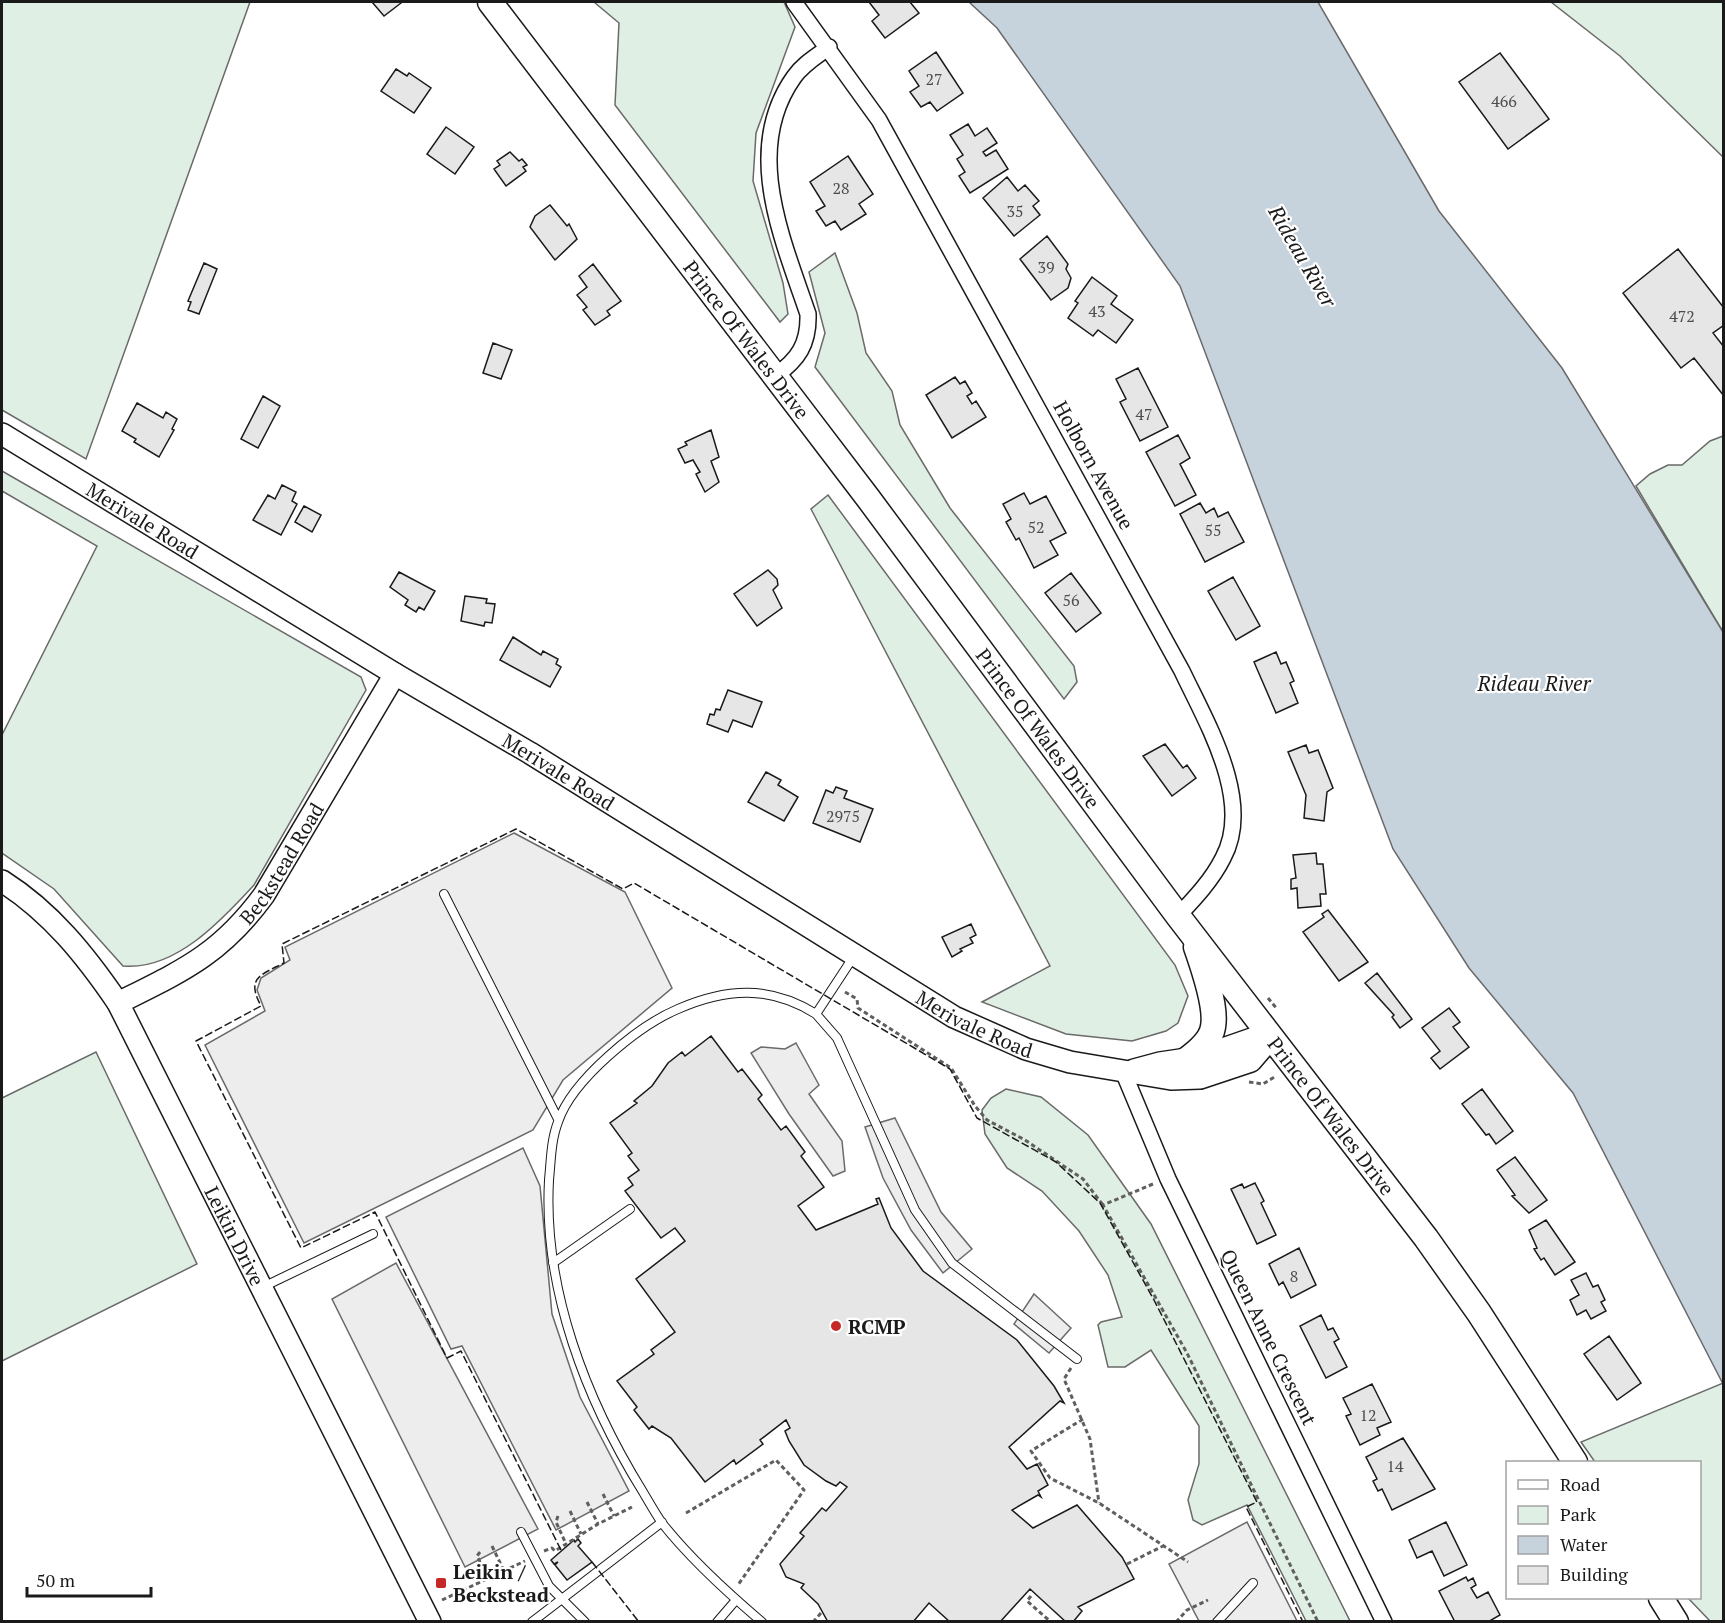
<svg xmlns="http://www.w3.org/2000/svg" width="1725" height="1623" viewBox="0 0 1725 1623" font-family="'PT Serif',serif">
<style>
.green{fill:#e0efe3;stroke:#6a6a6a;stroke-width:1.5}
.parking{fill:#ededed;stroke:#6a6a6a;stroke-width:1.5}
.water{fill:#c6d2dc;stroke:#6a6a6a;stroke-width:1.5}
.building{fill:#e6e6e6;stroke:#1a1a1a;stroke-width:1.5}
.lines{fill:none;stroke-linecap:round;stroke-linejoin:round}
.lane-casing{stroke:#1a1a1a;stroke-width:10}
.street-casing{stroke:#1a1a1a;stroke-width:18}
.secondary-casing{stroke:#1a1a1a;stroke-width:24}
.primary-casing{stroke:#1a1a1a;stroke-width:27}
.path{stroke:#5f5f5f;stroke-width:3;stroke-dasharray:4.5 3;stroke-linecap:butt}
.lane{stroke:#fff;stroke-width:8}
.street{stroke:#fff;stroke-width:15}
.secondary{stroke:#fff;stroke-width:21}
.primary{stroke:#fff;stroke-width:24}
.fence{stroke:#1a1a1a;stroke-width:1.5;stroke-dasharray:8 3;stroke-linecap:butt}
.poi-dot{fill:#c62828;stroke:#fff;stroke-width:2}
.labels{text-anchor:middle;dominant-baseline:central;stroke-width:4.5;stroke-linejoin:round;paint-order:stroke}
.number-label{font-size:16px;fill:#4d4d4d}
.street-label{font-size:20px;fill:#1a1a1a;stroke:#fff}
.poi-label{font-size:20px;font-weight:bold;fill:#1a1a1a;stroke:#fff;text-anchor:start}
.water-label{font-size:21px;font-style:italic;fill:#1a1a1a;stroke:#fff}
</style>
<rect width="100%" height="100%" fill="#fff"/>
<!-- green -->
<path class="green" d="M2,2H250L86,459L2,410Z
M594,2H784L795,27L756,133L753,181L783,283L788,314L780,322L615,105L619,23Z
M1551,2H1723V157L1620,56Z
M835,253L857,313L866,353L892,391L900,425L950,508L1074,666L1077,682L1064,699L815,367L825,333L809,272Z
M1723,436H1724L1723,632L1636,486L1650,474L1668,465H1682L1710,441Z
M2,471L361,677L366,690L254,885C222,920 175,971 123,966L54,889L2,853V735L97,546L2,491Z
M828,495L1175,965L1188,996L1178,1023L1166,1031L1132,1041L1066,1034L982,1002L1050,966L811,509Z
M96,1052L197,1264L2,1361V1098Z
M1006,1089L1041,1097L1088,1135L1151,1224L1350,1621H1306L1247,1505L1202,1525L1193,1520L1188,1500L1199,1464V1426L1151,1350L1125,1367H1108L1098,1325L1101,1322L1122,1317L1108,1275L1079,1231L1042,1191L1007,1168L985,1134L982,1110L991,1098Z
M1723,1383V1621H1710L1688,1598H1700V1462H1595L1581,1442Z"/>
<!-- parking -->
<path class="parking" d="M514,833L625,892L672,988L563,1080L533,1130L304,1243L205,1045L265,1011L257,990L261,978L290,960L285,947Z
M796,1043L819,1085L809,1094L842,1141L845,1171L833,1176L789,1114L751,1053L761,1047L785,1049Z
M895,1118L941,1212L972,1249L943,1273L911,1230L883,1178L865,1127Z
M523,1148L540,1186L552,1314L580,1397L629,1491L556,1530L462,1346L451,1349L386,1217Z
M396,1263L538,1529L465,1567L332,1299Z
M1034,1294L1071,1328L1049,1353L1014,1324Z
M1247,1522L1297,1621H1199L1169,1564Z"/>
<!-- water -->
<path class="water" d="M969,2H1318L1439,211L1562,368L1723,632V1384L1573,1093L1469,968L1393,849L1180,286L997,28Z"/>
<!-- building -->
<path class="building" d="M372,2H400L401,3L384,16Z
M869,2H910L919,13L885,38L872,21L879,15Z
M936,52L963,93L937,111L930,102L921,107L910,92L919,86L909,71Z
M1500,53L1549,119L1508,149L1459,82Z
M396,69L407,76L409,73L431,88L414,113L381,91Z
M968,124L975,136L987,128L997,143L983,152L986,156L996,150L1008,169L970,193L959,176L965,172L957,159L963,155L950,135Z
M446,127L474,147L455,174L427,154Z
M510,152L519,161L522,159L527,165L523,167L526,171L506,186L494,169L500,165L497,161Z
M848,156L873,194L859,204L866,214L841,230L835,221L826,226L816,211L825,206L810,182Z
M1007,177L1018,191L1025,185L1039,201L1033,206L1040,215L1014,236L983,198Z
M550,205L567,226L569,224L577,239L555,260L530,227L535,216Z
M1047,236L1068,264L1066,269L1071,278L1068,288L1051,300L1020,259Z
M1678,249L1724,308V325L1713,333L1724,347V396L1694,358L1681,368L1623,293Z
M204,263L217,269L199,314L188,310L191,302L188,301Z
M593,264L621,301L607,311L610,315L595,325L583,310L587,307L577,295L587,287L579,276Z
M1092,277L1117,296L1111,304L1133,320L1116,343L1098,330L1093,336L1068,318L1078,303L1075,301Z
M493,343L512,350L501,379L483,373Z
M1138,368L1168,427L1140,441L1120,402L1126,399L1116,379Z
M955,377L960,384L965,381L972,393L967,396L972,404L976,401L986,417L952,438L926,395Z
M263,396L280,406L258,448L241,439Z
M137,403L163,418L166,412L177,419L172,429L174,430L159,457L134,442L136,439L122,431Z
M711,430L719,457L711,461L719,482L705,492L696,474L700,472L693,460L685,463L678,449L687,445L685,442Z
M1178,435L1190,458L1180,464L1196,495L1175,506L1146,452Z
M282,485L296,492L292,501L297,504L281,535L253,520L268,495L275,499Z
M1024,493L1030,504L1046,496L1066,533L1050,541L1058,555L1034,568L1019,538L1016,540L1006,522L1011,519L1003,504Z
M1200,503L1206,513L1214,508L1218,517L1228,512L1244,542L1205,562L1180,514Z
M304,506L321,515L312,532L295,522Z
M768,570L777,579L778,585L773,590L782,608L757,626L734,594Z
M399,572L435,591L424,610L419,607L416,612L405,605L408,600L390,587Z
M1071,573L1101,613L1076,632L1045,593Z
M1233,577L1260,626L1236,640L1208,591Z
M465,596L487,599L486,603L495,604L492,623L485,622L484,626L461,621Z
M513,637L541,655L543,651L558,659L556,664L561,667L550,687L500,660Z
M1276,652L1281,664L1286,662L1294,681L1290,683L1298,703L1276,713L1254,662Z
M728,690L762,702L752,727L733,720L728,732L707,724L710,714L714,715L716,709L720,710Z
M1165,744L1183,768L1187,765L1196,778L1172,796L1143,756Z
M1306,745L1309,753L1318,750L1333,788L1327,792L1324,821L1304,818L1306,795L1288,752Z
M766,772L781,780L778,785L798,797L784,821L748,802Z
M836,787L847,791L844,798L873,809L860,842L813,823L826,790L833,793Z
M1316,853L1317,864H1323L1326,894H1320L1321,906L1298,908L1297,888L1291,889V879L1296,878L1293,855Z
M1328,910L1368,962L1339,981L1303,932L1324,917L1322,914Z
M971,924L976,935L970,938L973,943L960,949L962,951L952,957L942,937Z
M1377,973L1412,1019L1400,1028L1392,1017L1394,1015L1365,983Z
M1449,1008L1460,1022L1453,1027L1469,1047L1440,1069L1431,1058L1440,1051L1422,1028Z
M711,1036L738,1072L742,1069L762,1095L758,1099L781,1130L786,1126L805,1152L801,1156L824,1187L798,1206L816,1230L878,1204L876,1199L879,1198L891,1228L923,1271L1017,1340L1054,1386L1064,1403L1060,1401L1009,1447L1027,1469L1037,1464L1048,1485L1038,1491L1041,1497L1038,1495L1012,1510L1033,1528L1077,1505L1122,1557L1134,1579L1078,1607L1082,1611L1073,1622H1066L1030,1589L1000,1622H950L929,1603L913,1622H828L818,1604L801,1588L804,1584L786,1577L780,1564L804,1536L800,1533L822,1508L826,1511L847,1487L840,1482L836,1486L826,1481L804,1465L789,1441L785,1431L790,1428L786,1420L760,1440L763,1444L736,1464L734,1460L705,1482L671,1438L652,1426L649,1429L634,1410L637,1407L617,1381L654,1354L651,1350L675,1332L636,1279L685,1241L675,1228L661,1238L625,1191L633,1185L628,1178L639,1170L628,1156L632,1153L610,1123L637,1103L634,1101L652,1086L668,1063L682,1052L685,1056Z
M1482,1089L1513,1131L1496,1144L1489,1134L1486,1135L1462,1104Z
M1515,1157L1547,1200L1529,1213L1512,1196L1515,1195L1497,1170Z
M1255,1183L1264,1201L1261,1203L1276,1235L1257,1244L1231,1189L1242,1184L1244,1188Z
M1546,1220L1575,1262L1555,1275L1544,1258L1541,1260L1534,1249L1537,1248L1529,1230Z
M1299,1248L1316,1285L1291,1298L1283,1282L1279,1285L1269,1264Z
M1586,1273L1593,1287L1598,1285L1605,1300L1601,1302L1606,1311L1591,1319L1586,1310L1577,1315L1570,1300L1579,1295L1571,1280Z
M1321,1315L1328,1330L1333,1328L1339,1339L1334,1342L1347,1367L1326,1378L1300,1326Z
M1609,1336L1641,1383L1617,1400L1584,1354Z
M1372,1384L1391,1422L1377,1428L1380,1435L1360,1445L1346,1416L1351,1414L1343,1398Z
M1403,1438L1435,1489L1392,1510L1382,1489L1378,1491L1373,1481L1377,1479L1366,1457Z
M1446,1522L1467,1565L1444,1576L1432,1551L1417,1558L1409,1540Z
M578,1539L581,1543L578,1546L592,1562L567,1580L555,1565L558,1562L554,1564L551,1560L574,1540L575,1542Z
M1466,1577L1468,1581L1473,1578L1476,1585L1471,1588L1477,1598L1488,1592L1500,1615L1488,1622H1455L1439,1591Z"/>
<g class="lines">
<!-- lane casing -->
<g class="lane-casing">
<path id="lane" d="M444,894L558,1119
M816,1014L837,1038L915,1210L952,1263L1077,1359
M553,1263L630,1209
M263,1287L373,1234
M521,1532L549,1586L585,1622
M532,1622L662,1522
M717,1622L736,1600
M762,1622C729,1594 688,1556 662,1523C655,1513 649,1502 643,1492C586,1400 543,1289 549,1180C551,1160 551,1140 558,1122C572,1080 638,1026 678,1009C726,988 770,985 816,1014L854,956
M1217,1622L1253,1583"/>
</g>
<!-- street casing -->
<g class="street-casing">
<path id="street" d="M794,2L879,120L1182,671C1206,722 1254,801 1223,858C1212,880 1195,898 1178,916
M775,376C798,360 809,344 808,314C783,240 742,150 794,77C803,64 817,56 829,47
M1122,1069L1168,1179L1384,1622"/>
</g>
<!-- secondary casing -->
<g class="secondary-casing">
<g id="secondary">
<path id="s1" d="M2,434L395,674L530,753L954,1017L1026,1049L1070,1062L1171,1079L1200,1078L1251,1061L1263,1047L1269,1033"/>
<path id="s2" d="M2,881C51,912 86,956 118,1003L430,1622"/>
<path id="s3" d="M118,1003C182,971 220,955 264,895L395,674"/>
<path d="M1134,1070L1160,1063L1200,1057L1269,1033"/>
</g>
</g>
<!-- primary casing -->
<g class="primary-casing">
<g id="primary">
<path id="s4" d="M490,2L868,498L1178,916L1426,1238L1479,1313L1575,1462"/>
<path d="M1186,1060C1197,1052 1211,1041 1213,1027C1217,1006 1203,967 1196,947"/>
<path d="M1661,1598L1676,1622"/>
</g>
</g>
<!-- path -->
<path class="path" d="M845,992L857,999L858,1008L951,1068L975,1106L987,1120L1025,1140L1083,1179L1103,1205
M1268,998L1277,1009
M1249,1082L1263,1084L1276,1076
M1153,1184L1103,1205L1187,1353L1318,1622
M1071,1368L1064,1379L1090,1439L1099,1503
M1083,1419L1031,1451L1050,1478L1099,1503L1188,1562
M603,1494L614,1516
M587,1502L598,1524
M570,1511L581,1534
M686,1513L776,1460L804,1490L738,1585
M558,1516L556,1522L566,1544
M492,1546L504,1571
M544,1551L552,1548L555,1551L598,1524L632,1507
M480,1552L477,1556L488,1578
M1127,1564L1165,1545
M1031,1596L1027,1601L1051,1622
M442,1600L525,1561
M813,1622L821,1613
M1176,1622L1187,1610L1208,1600"/>
<!-- lane -->
<use href="#lane" class="lane"/>
<!-- street -->
<use href="#street" class="street"/>
<!-- secondary -->
<use href="#secondary" class="secondary"/>
<!-- primary -->
<use href="#primary" class="primary"/>
<!-- fence -->
<path class="fence" d="M561,1550L461,1351L447,1358L375,1212L301,1248L196,1041L261,1006C246,978 260,975 284,963L282,944L516,829L623,889L634,883L950,1069L977,1118L1056,1162L1100,1203L1154,1300L1257,1502L1246,1507L1303,1622
M592,1562L639,1622"/>
</g>
<!-- markers -->
<g class="poi-dot">
<circle cx="836" cy="1326" r="6"/>
<rect x="435" y="1577" width="12" height="12" rx="3"/>
</g>
<g class="labels">
<!-- number labels -->
<g class="number-label">
<text x="934" y="79">27</text>
<text x="1504" y="101">466</text>
<text x="841" y="188">28</text>
<text x="1015" y="211">35</text>
<text x="1046" y="267">39</text>
<text x="1097" y="311">43</text>
<text x="1682" y="316">472</text>
<text x="1144" y="414">47</text>
<text x="1036" y="527">52</text>
<text x="1213" y="530">55</text>
<text x="1071" y="600">56</text>
<text x="843" y="816">2975</text>
<text x="1294" y="1276">8</text>
<text x="1368" y="1415">12</text>
<text x="1395" y="1466">14</text>
</g>
<!-- street labels -->
<g class="street-label">
<text stroke="none"><textPath href="#s4" startOffset="424">Prince Of Wales Drive</textPath></text>
<text transform="translate(1094 465) rotate(61)">Holborn Avenue</text>
<text stroke="none"><textPath href="#s1" startOffset="165">Merivale Road</textPath></text>
<text stroke="none"><textPath href="#s4" startOffset="910">Prince Of Wales Drive</textPath></text>
<text stroke="none"><textPath href="#s1" startOffset="651">Merivale Road</textPath></text>
<text stroke="none"><textPath href="#s3" startOffset="220">Beckstead Road</textPath></text>
<text stroke="none"><textPath href="#s1" startOffset="1138">Merivale Road</textPath></text>
<text stroke="none"><textPath href="#s4" startOffset="1396">Prince Of Wales Drive</textPath></text>
<text stroke="none"><textPath href="#s2" startOffset="430">Leikin Drive</textPath></text>
<text transform="translate(1269 1337) rotate(64)">Queen Anne Crescent</text>
</g>
<!-- poi labels -->
<g class="poi-label">
<text x="848" y="1326">RCMP</text>
<text x="453" y="1571">Leikin /<tspan x="453" dy="23">Beckstead</tspan></text>
</g>
<!-- water labels -->
<g class="water-label">
<text transform="translate(1303 256) rotate(60)">Rideau River</text>
<text x="1534" y="683">Rideau River</text>
</g>
</g>
<!-- border -->
<rect width="1725" height="1623" fill="none" stroke="#1a1a1a" stroke-width="6"/>
<!-- legend -->
<rect x="1506" y="1461" width="195" height="138" fill="#ffffff" stroke="#a3a3a3" stroke-width="1.5"/>
<rect x="1518" y="1480" width="30" height="9" fill="#ffffff" stroke="#a3a3a3" stroke-width="1.5"/>
<text x="1560" y="1491" font-size="18" fill="#1a1a1a">Road</text>
<rect x="1518" y="1506" width="30" height="18" fill="#e0efe3" stroke="#a3a3a3" stroke-width="1.5"/>
<text x="1560" y="1521" font-size="18" fill="#1a1a1a">Park</text>
<rect x="1518" y="1536" width="30" height="18" fill="#c6d2dc" stroke="#a3a3a3" stroke-width="1.5"/>
<text x="1560" y="1551" font-size="18" fill="#1a1a1a">Water</text>
<rect x="1518" y="1566" width="30" height="18" fill="#e6e6e6" stroke="#a3a3a3" stroke-width="1.5"/>
<text x="1560" y="1581" font-size="18" fill="#1a1a1a">Building</text>
<!-- scale -->
<path d="M27 1587v9h124v-9" fill="none" stroke="#1a1a1a" stroke-width="3"/>
<text x="36" y="1587" font-size="18" fill="#1a1a1a" stroke="#ffffff" stroke-width="4.5" paint-order="stroke">50 m</text>
</svg>
